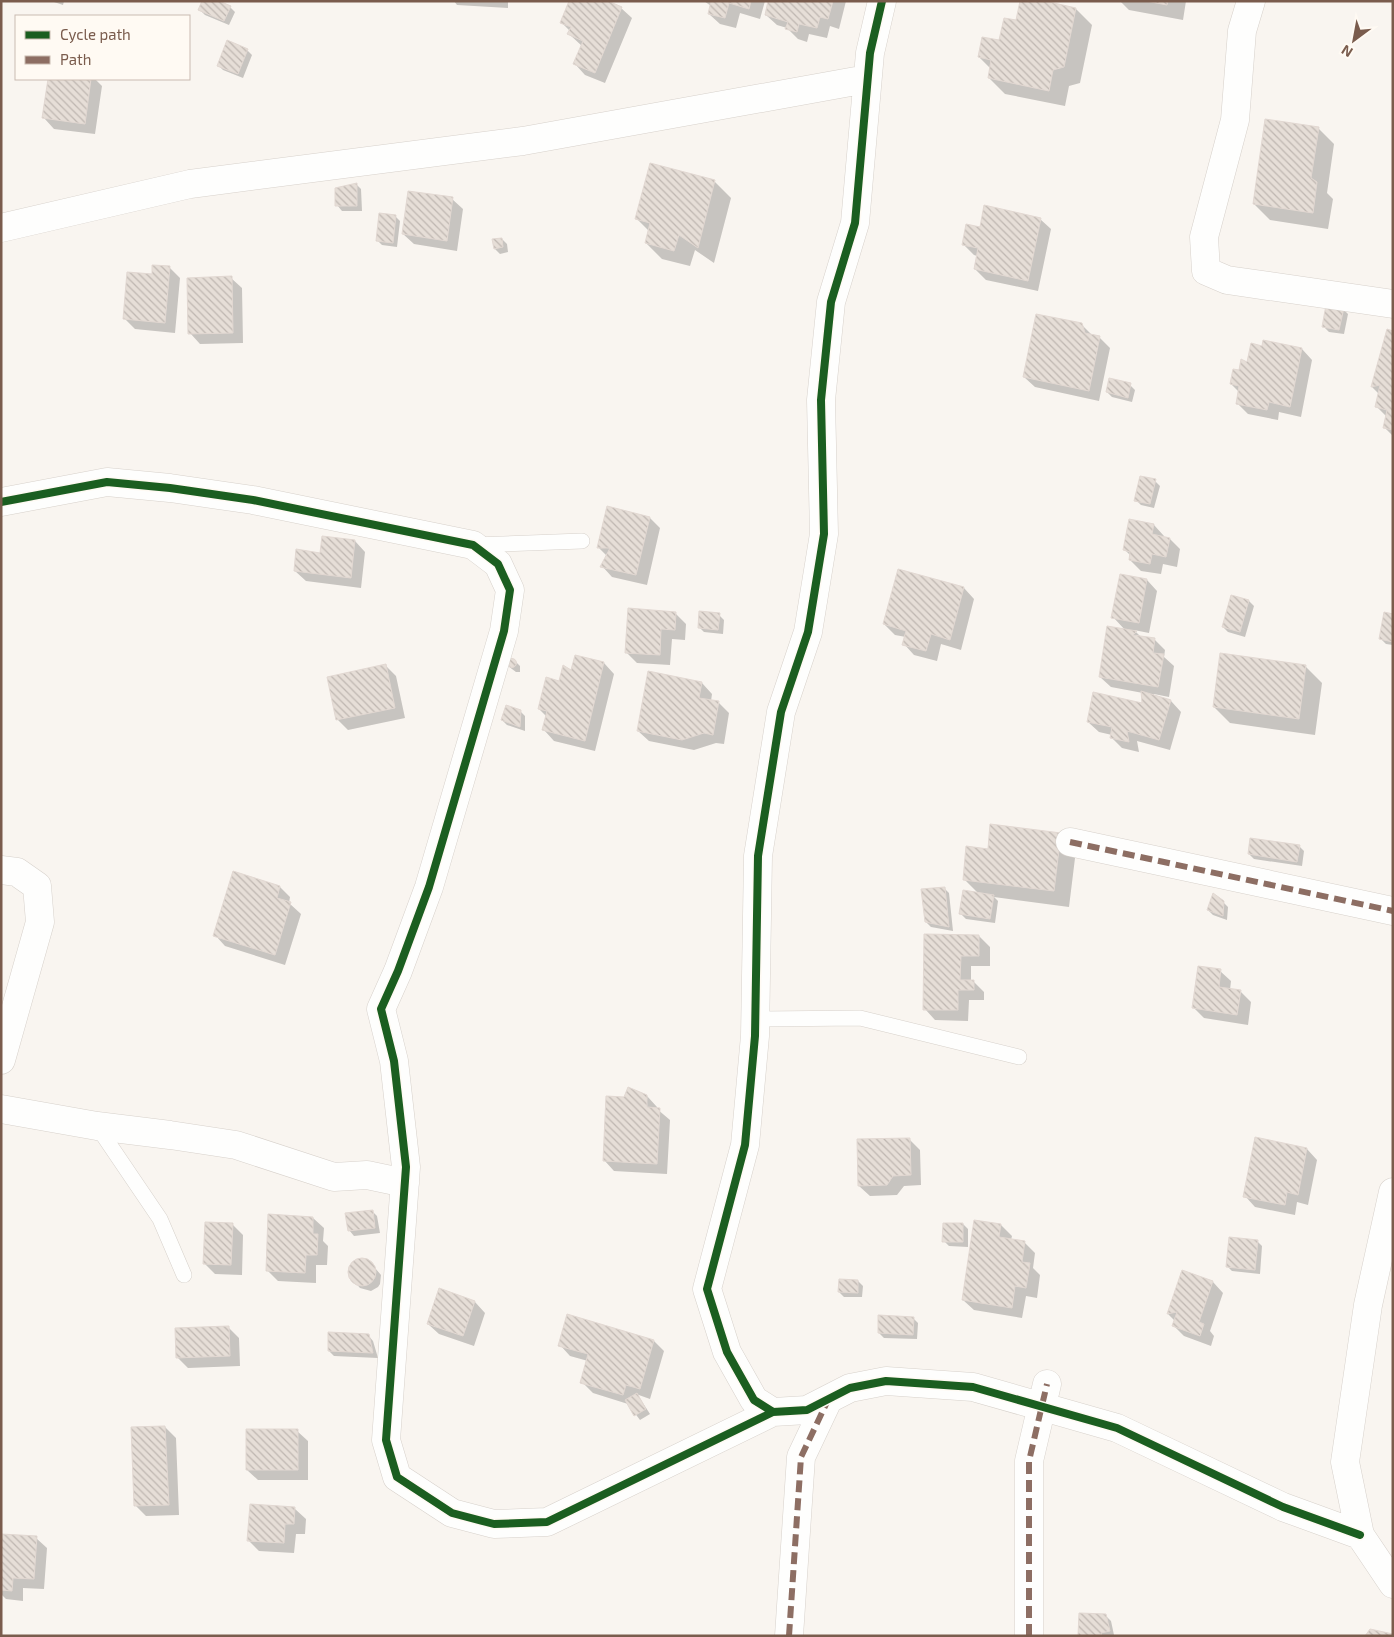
<svg xmlns="http://www.w3.org/2000/svg" width="1394" height="1637" viewBox="0 0 1394 1637" font-family="'Exo 2',sans-serif">
<style>
.shadow{fill:#0003}
.building{fill:url(#building-back-hatch);stroke:#e2d8d2}
.lines{fill:none;stroke-linecap:round;stroke-linejoin:round}
.lane-casing{stroke:#d7d1cb;stroke-width:16}
.street-casing{stroke:#d7d1cb;stroke-width:29}
.lane{stroke:#fefefd;stroke-width:15}
.street{stroke:#fefefd;stroke-width:28}
.quiet{stroke:#8d6e63;stroke-width:6;stroke-dasharray:12 6;stroke-linecap:butt}
.cycleway-casing{stroke:#fffaf3;stroke-width:11}
.cycleway{stroke:#1b5e20;stroke-width:8}
</style>
<defs>
<pattern id="building-back-hatch" width="6" height="6" patternUnits="userSpaceOnUse" patternTransform="scale(1.25)"><rect width="6" height="6" fill="#e6ded7"/><path d="M-1 5l2 2M0 0l6 6M5-1l2 2" fill="none" stroke="#bfb7b1"/></pattern>
</defs>
<rect width="100%" height="100%" fill="#f9f5f0"/>
<!-- shadow -->
<path class="shadow" d="M51,1H64L63,5Z
M216,1L230,7L235,12L229,25L205,15L200,10Z
M454,1H508V8L457,5Z
M704,1H765L760,19L740,13L736,28L720,24L709,14L711,6Z
M770,1H846L839,29L830,26L827,38L809,34L807,42L798,39L787,28L777,25L766,15Z
M1120,1H1186L1183,20L1129,10Z
M621,8L632,18L605,83L585,75L575,64L582,46L569,34L570,31L561,22Z
M1076,9L1092,25L1080,83L1069,86L1065,106L1005,94L989,78L991,69L979,57L1000,42L1017,22Z
M247,50L252,55L243,78L223,70L218,65Z
M49,79H95L102,86L95,134L54,129L44,118Z
M1318,128L1334,144L1327,193L1333,199L1328,229L1270,220L1254,204Z
M651,164L715,182L731,198L714,263L695,250L690,266L662,259L646,243L649,231L636,218Z
M356,184L361,189L362,211H342L337,205Z
M452,199L463,209L457,251L414,244L403,234Z
M395,216L400,221L397,247L382,245L377,240Z
M1040,219L1051,229L1038,291L986,280L975,269L977,256L974,255L963,244L981,228Z
M502,239L507,244L508,252L500,254L495,249Z
M169,267L180,278L175,333L135,329L124,318L153,276Z
M231,278L242,288L243,343L200,344L190,333Z
M1343,309L1348,314L1344,334L1329,332L1324,327Z
M1082,325L1092,335L1099,337L1110,348L1099,401L1035,387L1024,377Z
M1388,331L1393,332V436L1384,427L1387,417L1376,406L1379,394L1372,387Z
M1263,347L1302,349L1312,360L1301,417L1279,412L1278,420L1248,414L1237,403L1239,392L1231,384L1240,371Z
M1130,385L1135,390L1132,402L1112,397L1107,392Z
M1155,481L1160,486L1154,508L1141,505L1136,500Z
M650,518L660,528L647,585L612,577L602,566L607,556L598,547Z
M1154,525L1164,536V538L1170,539L1180,549L1177,567L1163,564L1161,574L1141,571L1130,560L1131,556L1125,550Z
M355,541L365,552L361,588L306,581L295,571L321,554Z
M1147,580L1157,591L1149,633L1134,630L1141,637L1155,640L1165,650L1164,657L1174,666L1169,697L1154,694L1153,696L1171,701L1181,712L1170,750L1137,741L1139,752L1122,748L1112,738V735L1099,732L1088,722L1144,704L1143,693L1111,687L1100,677L1126,631L1113,617Z
M964,588L974,599L961,650L941,644L937,661L914,655L904,644L906,637L895,635L884,624Z
M1249,601L1254,606L1245,637L1228,632L1223,627Z
M675,613L686,624L685,640L672,639L670,665L637,663L626,652Z
M719,615L724,620L723,634L704,632L699,627Z
M1393,615V645L1386,644L1381,639Z
M575,656L604,663L614,674L595,751L554,741L544,730L547,717L539,709L560,682L571,672Z
M510,659L514,660L520,666V672H516L508,666V660Z
M386,666L396,676L405,718L348,730L337,719Z
M1306,667L1322,683L1315,735L1230,723L1214,707Z
M702,683L712,694L711,701L719,703L729,713L724,744L716,743L694,750L649,741L638,731Z
M520,711L525,716V731L507,725L502,720Z
M991,826L1076,850L1069,907L994,897L998,901L995,923L966,919L961,914L978,893L964,879L989,850Z
M1299,846L1304,851L1302,866L1254,859L1249,854Z
M280,887L290,897L289,903L301,914L285,965L225,946L215,935Z
M944,888L949,893L953,931L931,927L926,922Z
M1223,902L1228,907L1227,920L1213,915L1208,910Z
M926,935L979,936L990,947V966H971V981H973L984,992V1000H969L968,1021L935,1020L925,1009Z
M1220,971L1231,981L1230,990L1240,991L1251,1002L1248,1025L1204,1018L1194,1008Z
M647,1096L657,1107V1109L670,1120L667,1174L614,1171L604,1160L625,1099Z
M910,1140L920,1150L921,1185L904,1186L897,1195L870,1196L859,1186Z
M1307,1149L1317,1160L1308,1205L1297,1202L1295,1215L1255,1207L1245,1196Z
M372,1211L377,1216L380,1233L354,1236L349,1230Z
M313,1218L324,1228L323,1241L328,1246L327,1265H316V1283L278,1281L267,1270Z
M975,1221L1001,1225L1012,1236L1011,1240L1024,1242L1035,1253L1033,1268L1040,1275L1037,1298L1026,1296L1022,1318L974,1310L963,1300Z
M232,1224L243,1235L242,1275L215,1274L205,1264Z
M963,1224L968,1229V1247L949,1246L944,1241Z
M1257,1241L1262,1246L1260,1274L1232,1271L1227,1266Z
M361,1260L370,1262L381,1275L380,1284L378,1287L371,1291L360,1288L352,1279L350,1271L354,1263Z
M1183,1272L1213,1282L1223,1293L1210,1331L1214,1336L1211,1346L1184,1336L1174,1326L1175,1321L1168,1314Z
M858,1281L863,1286L862,1297H844L839,1292Z
M439,1290L475,1302L485,1313L474,1346L439,1334L428,1324Z
M568,1316L654,1341L664,1351L650,1399L636,1394L641,1400L650,1414L640,1420L628,1404L593,1393L582,1382L588,1361L570,1356L560,1345Z
M913,1318L918,1323L917,1339L884,1338L879,1333Z
M228,1327L239,1338L240,1366L188,1368L177,1357Z
M368,1335L373,1341L378,1358L334,1356L329,1351Z
M165,1427L176,1438L179,1515L146,1516L136,1506Z
M297,1431L308,1441V1480H258L247,1470Z
M295,1509L306,1519L305,1534H296L294,1553L259,1551L248,1540Z
M1,1535L36,1538L47,1548L44,1589L23,1588V1601L6,1599L1,1594Z
M1106,1616L1111,1621L1114,1635L1079,1636Z"/>
<!-- building -->
<path class="building" d="M202,1H219L231,6L224,21L198,10Z
M569,1H608L622,7L595,73L573,64L583,41L567,34L571,27L560,23Z
M711,1H751L749,9L729,3L725,18L708,14Z
M768,1H833L828,19L820,17L817,28L799,24L797,32L785,29L788,22L765,15Z
M1020,1H1045L1076,8L1064,67L1053,70L1049,91L988,78L991,60L978,57L982,37L999,40L1004,18L1016,20Z
M1146,1H1168L1167,5Z
M227,40L248,49L238,74L217,66Z
M48,79H91L85,124L42,118Z
M1265,119L1319,127L1311,178L1317,182L1313,213L1253,204Z
M650,163L715,180L698,248L679,235L674,251L645,243L650,223L635,219Z
M357,183V206H335V188Z
M408,191L453,197L447,241L402,234Z
M984,205L1041,218L1028,281L974,269L978,248L962,245L966,224L980,227Z
M379,213L396,215L393,243L376,241Z
M502,238L503,247L494,249L492,239Z
M152,265L170,266L165,323L123,319L127,272L152,274Z
M232,276L233,333L188,334L187,278Z
M1326,305L1344,308L1339,330L1322,327Z
M1036,314L1082,323L1085,333L1100,336L1089,391L1023,377Z
M1387,329L1393,331V430L1383,428L1387,410L1375,407L1380,385L1371,387Z
M1263,340L1302,348L1290,407L1269,402L1267,410L1236,404L1239,386L1230,384L1233,369L1239,370L1241,359L1247,362L1251,343L1262,346Z
M1109,378L1131,383L1128,398L1106,392Z
M1140,476L1156,479L1150,504L1134,501Z
M607,506L650,517L636,575L600,567L610,548H597Z
M1129,519L1154,524L1152,534L1170,538L1166,557L1152,554L1150,564L1129,560L1130,552L1123,550Z
M322,536L355,540L351,578L294,571L296,549L320,553Z
M898,569L964,587L950,640L931,634L926,651L902,645L906,631L883,624Z
M1120,574L1147,579L1139,623L1111,618Z
M1231,595L1249,600L1240,632L1222,627Z
M628,608L676,612L675,630L661,629L660,655L625,653Z
M699,611L720,613L718,630L698,628Z
M1384,612L1393,614V642L1379,639Z
M1107,626L1137,631L1133,635L1155,638L1153,653L1164,654L1158,687L1099,677Z
M1220,653L1306,665L1299,719L1213,707Z
M575,655L604,662L585,741L542,730L547,711L538,709L546,677L559,681L563,665L571,670Z
M507.5 663a4.5 4.5 0 1 1 9 0a4.5 4.5 0 1 1-9 0Z
M386,664L395,708L336,720L327,677Z
M648,671L702,682L699,698L719,701L713,735L704,733L682,740L637,731Z
M1141,691L1171,700L1159,740L1127,731L1129,742L1110,738L1112,727L1087,722L1093,692L1142,703Z
M506,705L521,710L520,727L501,720Z
M990,824L1061,833L1054,891L963,880L966,846L988,849Z
M1250,838L1300,845L1297,862L1248,854Z
M233,871L280,886L277,898L291,902L275,955L213,936Z
M945,887L949,927L925,922L921,889Z
M963,890L994,895L990,919L959,914Z
M1213,893L1224,901L1223,916L1207,910Z
M924,934L979,935V956H961L960,980H974V990H958V1010H923Z
M1198,966L1221,969L1219,987L1241,990L1237,1015L1192,1008Z
M628,1087L647,1095V1107L660,1108L657,1164L603,1161L606,1096L624,1097Z
M1255,1137L1307,1148L1298,1195L1287,1192L1285,1205L1243,1197Z
M910,1138L911,1175L893,1176L887,1185L858,1186L857,1139Z
M373,1210L375,1228L348,1231L345,1213Z
M268,1214L313,1217V1234H318L317,1255H306L305,1273L266,1271Z
M974,1220L1001,1224L999,1237L1025,1241L1022,1262L1030,1263L1026,1288L1015,1286L1012,1308L962,1300Z
M205,1222L233,1223L231,1265L203,1264Z
M943,1223H963V1242H942Z
M1229,1237L1258,1240L1255,1270L1226,1267Z
M348 1272a14 14 0 1 1 28 0a14 14 0 1 1-28 0Z
M1182,1270L1213,1281L1199,1322L1204,1324L1200,1336L1172,1326L1177,1312L1167,1314Z
M839,1279L858,1280V1293L838,1292Z
M439,1288L475,1301L463,1336L427,1324Z
M567,1314L654,1340L640,1389L626,1385L623,1395L580,1383L588,1354L558,1346Z
M878,1315L914,1317L913,1335L878,1333Z
M229,1326L230,1356L176,1358L175,1328Z
M328,1332L369,1334L373,1353L328,1351Z
M637,1393L646,1409L634,1416L625,1400Z
M165,1426L169,1505L134,1506L131,1427Z
M246,1429H298V1470H246Z
M250,1504L295,1507L294,1524H285L284,1543L247,1541Z
M1,1534L37,1536L34,1579L13,1578L12,1591L1,1590Z
M1079,1613L1106,1614L1110,1631L1101,1633L1102,1636H1078Z
M1370,1629L1393,1634V1636H1365Z"/>
<g class="lines">
<!-- lane casing -->
<g class="lane-casing">
<path id="lane" d="M474,545L582,541
M755,1019L860,1018L1019,1057
M97,1126L160,1219L184,1275"/>
</g>
<!-- street casing -->
<g class="street-casing">
<path id="street" d="M882,1L870,53L855,223L831,302L821,400L824,534L808,632L781,712L758,856L755,1036L745,1145L707,1289L727,1352L754,1400L773,1412L807,1410L850,1388L886,1381L973,1387L1117,1428L1283,1507L1360,1535
M1251,1L1242,31L1235,120L1204,237L1206,271L1227,280L1393,304
M1,228L190,184L523,141L867,79
M1,502L107,482L170,488L253,500L473,545L498,564L510,590L504,631L429,887L398,971L381,1009L394,1061L406,1167L386,1440L397,1477L452,1513L494,1524L547,1522L773,1412
M1070,842L1393,911
M1,870L17,872L37,886L40,922L1,1060
M1,1109L97,1126L170,1135L236,1145L334,1177L367,1175L405,1183
M1393,1192L1368,1305L1345,1462L1360,1535L1393,1584
M789,1636L801,1457L828,1400
M1029,1636V1461L1047,1384"/>
</g>
<!-- lane -->
<use href="#lane" class="lane"/>
<!-- street -->
<use href="#street" class="street"/>
<!-- quiet -->
<path class="quiet" d="M1070,842L1393,911
M789,1636L801,1457L828,1400
M1029,1636V1461L1047,1384"/>
<!-- cycleway casing -->
<g class="cycleway-casing">
<path id="cycleway" d="M882,1L870,53L855,223L831,302L821,400L824,534L808,632L781,712L758,856L755,1036L745,1145L707,1289L727,1352L754,1400L773,1412L807,1410L850,1388L886,1381L973,1387L1117,1428L1283,1507L1360,1535
M1,502L107,482L170,488L253,500L473,545L498,564L510,590L504,631L429,887L398,971L381,1009L394,1061L406,1167L386,1440L397,1477L452,1513L494,1524L547,1522L773,1412"/>
</g>
<!-- cycleway -->
<use href="#cycleway" class="cycleway"/>
</g>
<!-- border -->
<rect width="1394" height="1637" fill="none" stroke="#7a5c4d" stroke-width="5"/>
<!-- legend -->
<rect x="15" y="15" width="175" height="65" fill="#fffaf3" stroke="#cabbb1"/>
<rect x="25" y="31" width="25" height="8" fill="#1b5e20" stroke="#cabbb1"/>
<text x="60" y="40" font-size="15" fill="#7a5c4d">Cycle path</text>
<rect x="25" y="56" width="25" height="8" fill="#8d6e63" stroke="#cabbb1"/>
<text x="60" y="65" font-size="15" fill="#7a5c4d">Path</text>
<!-- north arrow -->
<g transform="translate(1354 40) rotate(212)" stroke="#fffaf3" stroke-width="4" paint-order="stroke">
<path d="M0-4L9 19L0 12L-9 19Z" fill="#7a5c4d"/>
<text y="-8" font-size="14" font-weight="bold" text-anchor="middle" fill="#7a5c4d">N</text>
</g>
</svg>
